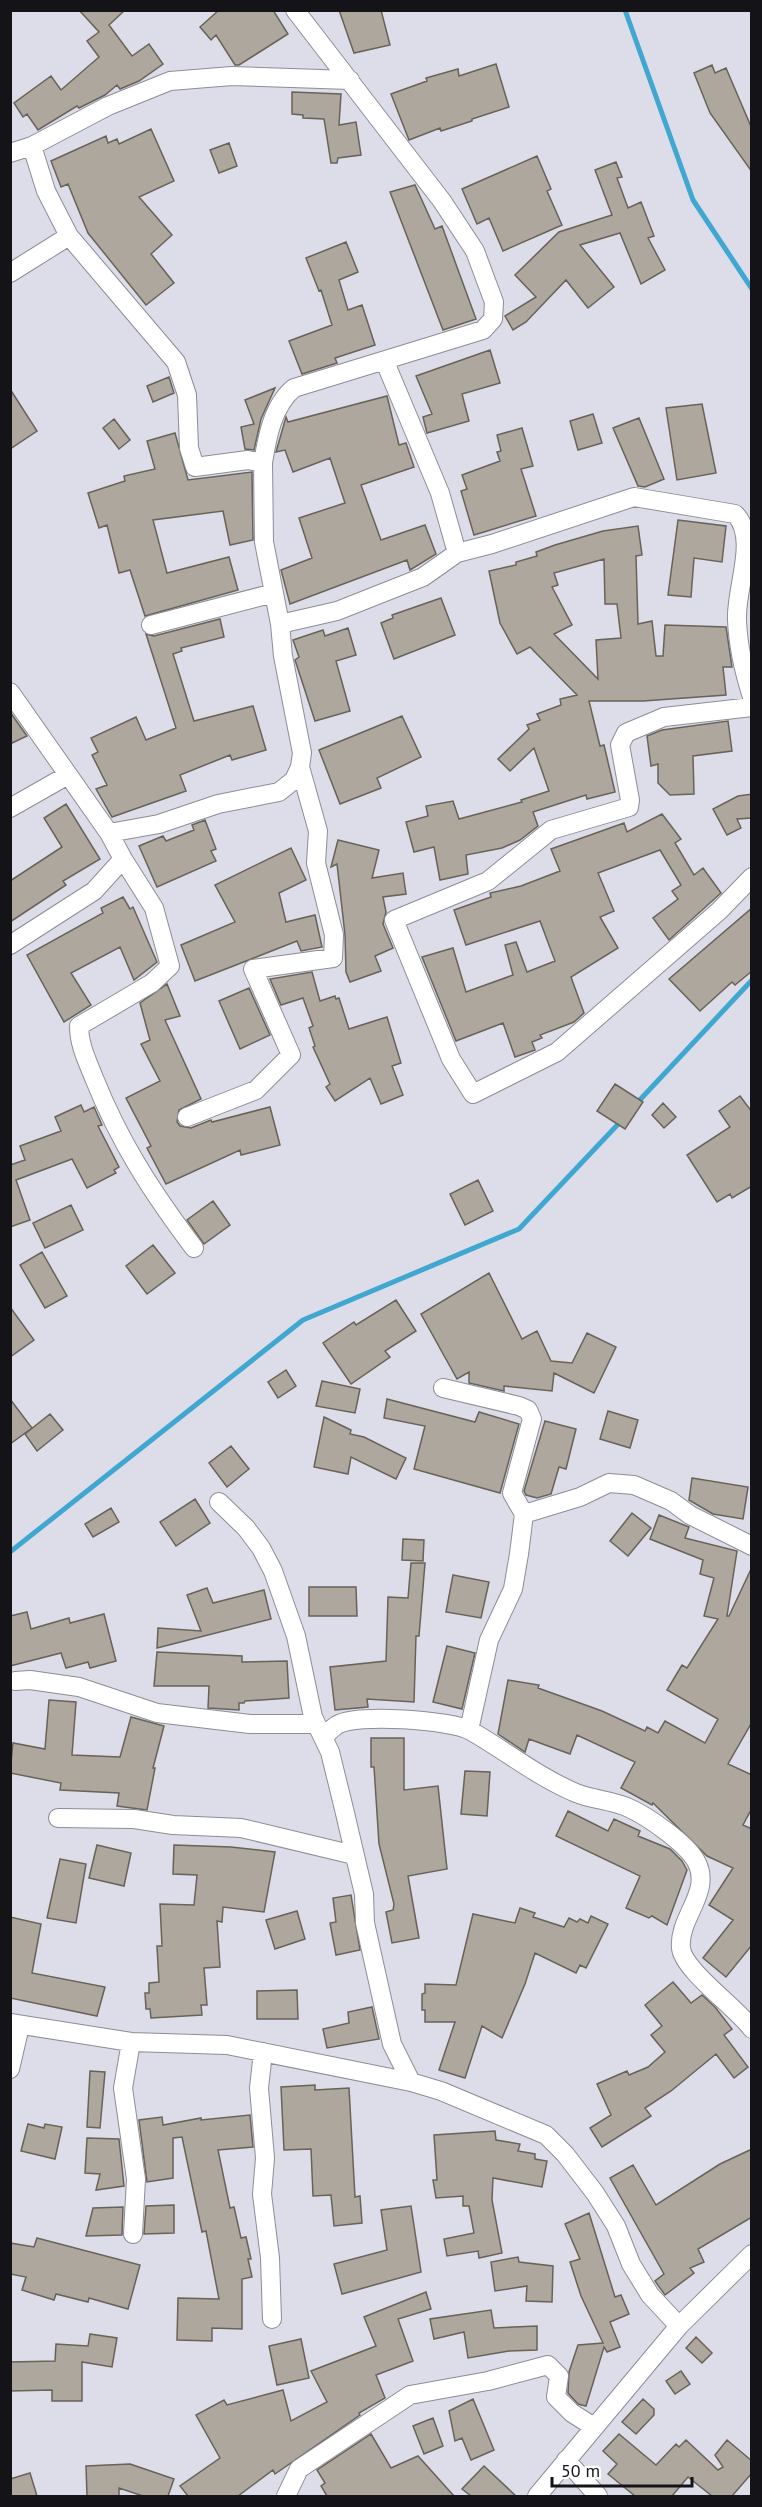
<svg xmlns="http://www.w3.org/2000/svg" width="762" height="2507" viewBox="0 0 762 2507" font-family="'PT Sans',sans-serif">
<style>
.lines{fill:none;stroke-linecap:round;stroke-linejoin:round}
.stream{stroke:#40a7d0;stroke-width:5}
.building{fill:#aea79d;stroke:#686259;stroke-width:1.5;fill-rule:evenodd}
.minor-casing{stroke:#8d8d98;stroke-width:20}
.minor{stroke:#fff;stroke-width:18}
</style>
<rect width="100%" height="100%" fill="#dddde9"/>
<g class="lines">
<!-- stream -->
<path class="stream" d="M625,10L693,200L752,289
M636,1104L752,980
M10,1552L303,1320L519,1229L622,1120"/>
</g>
<!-- building -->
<path class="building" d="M79,10H125L109,25L132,56L149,44L163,64L139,81L120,89L117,85L105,95L79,108L77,106L38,130L27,114L23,117L14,103L51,76L61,90L99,57L87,41L99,32Z
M219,10H273L288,34L239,65H235L216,35L211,40L200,27Z
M339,10H381L390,45L354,53Z
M496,64L509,107L472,119V121L441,131L440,128L409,140L391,94L427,81L426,78L458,69L459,76Z
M712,65L715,73L726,68L752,129V172L710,113L694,73Z
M292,92L341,94L339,125L356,122L361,155L338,158L337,163H331L324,119L303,118V115L292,114Z
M151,129L174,181L139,197L172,235L151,254L174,283L146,305L88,233L68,184L61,187L51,161L106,136L108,143L117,139L119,144Z
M229,143L237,166L219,173L210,150Z
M537,156L551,189L547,191L562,225L503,251L489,218L477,224L462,189Z
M616,162L622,177L617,178L628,208L641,202L654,236L648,238L665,270L641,284L620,233L580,245L614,287L588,308L566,280L526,322L513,330L505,316L536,297L515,275L559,232L612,215L595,170Z
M415,185L435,229L442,226L476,319L443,330L390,192Z
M346,242L358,272L339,280L348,310L362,305L375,345L335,358L337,363L302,374L289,341L332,325L321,290L319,291L306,258Z
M490,350L500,383L462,394L469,421L427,433L423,417L432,414L416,376Z
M169,377L174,393L153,402L147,386Z
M275,388L261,419L254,450L245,449L241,427L254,424L245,400Z
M10,389L37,431L10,449Z
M387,396L399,445L406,443L414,467L361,485L381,540L425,525L436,554L410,570L407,560L290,604L281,570L312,558L299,518L345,503L330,458L293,472L285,450L276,452L286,417L288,422Z
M702,404L716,473L677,480L666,408Z
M593,414L602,443L578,450L570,421Z
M639,418L664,479L645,487L638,486L613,428Z
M114,419L130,440L119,449L103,428Z
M522,428L533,466L521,469L536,516L474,535L461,491L467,489L462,475L500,461L497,452L501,451L497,435Z
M175,433L188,480L252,472L253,540L230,545L223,511L153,520L167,573L229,557L238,590L145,616L130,570L119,573L107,525L99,528L88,493L125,481L124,476L155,469L147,441Z
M678,520L726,526L722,562L694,558L691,597L668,595Z
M638,526L642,555L636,556L638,624L652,621L656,656H663L665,625L726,627L732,667H723L726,695L643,701H589L600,746L604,745L615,792L587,799L586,795L533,812L538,826L520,840L502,848L466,855L468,874L440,880L434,847L414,852L406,822L428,816L426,806L453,801L459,819L522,802L521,800L549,791L534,748L510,771L498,759L529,729L527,725L540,720L537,714L561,705L560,699L577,695L530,647L517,654L500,623L489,571L516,565V562L537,556L536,552L555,545L603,531ZM604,559L605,604H617L621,638L596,640L598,679L554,634L572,625L552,587L558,585L554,573Z
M441,598L455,635L394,659L381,623L393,618L392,615Z
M220,619L224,637L181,648L182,651L173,654L194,721L253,706L266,750L232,760L230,755L180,775L186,791L112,817L96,789L107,785L92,755L98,752L91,738L136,717L146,740L176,728L146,634L154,636Z
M348,628L356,655L336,661L350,711L315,721L295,660L299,657L293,640L323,630L325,636Z
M10,712L27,736L10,744Z
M402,716L421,757L377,778L381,788L340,804L319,750Z
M728,721L732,751L693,756L694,794L670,795L658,783V764L651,766L647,736L662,730Z
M752,794V818L737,819L741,828L727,835L713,809L738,796Z
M66,804L100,859L63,881L66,885L10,922V881L62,847L44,818Z
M662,814L681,839L675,843L694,875L703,868L721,893L669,940L653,918L678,899L672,891L681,885L660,850L598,873L614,911L600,917L618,948L571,977L584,1013L574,1022L540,1035L542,1038L532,1042L535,1050L515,1057L503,1023L456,1041L422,957L453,948L466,992L513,975L505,945L516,942L527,972L555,961L540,921L466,945L454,910L491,897L490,893L521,886L560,871L551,849L624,823L627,832Z
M205,820L216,849L211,851L216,861L157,887L139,846L163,836L166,841L194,830L192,825Z
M338,840L379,850L372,878L403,873L406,894L383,897L386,912L383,924L393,948L375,956L381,971L350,982L346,972L345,935L337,864L331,867Z
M291,848L306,880L279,893L286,922L315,915L322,947L301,951L297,941L195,981L181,945L235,922L215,885Z
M123,897L130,909L133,907L157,962L134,980L120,947L71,973L91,1005L64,1022L27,955L103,913L101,908Z
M752,908V971L735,985L732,982L700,1011L669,979Z
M312,972L320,1001L335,996L336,999L339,998L349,1029L387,1017L401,1063L392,1066L403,1095L381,1104L370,1078L335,1101L326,1087L330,1084L313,1047L315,1046L309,1028L313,1026L303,998L281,1005L270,979Z
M167,984L180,1016L165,1020L201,1099L179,1110L177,1122L180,1126L191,1128L211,1120L212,1122L270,1107L280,1145L241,1155L240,1150L166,1184L147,1148L151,1146L126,1098L160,1081L141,1044L150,1040L140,1003Z
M249,988L270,1035L240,1049L219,1001Z
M615,1084L643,1102L625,1129L597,1111Z
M740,1096L752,1112V1186L732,1198L730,1194L717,1202L687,1155L730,1127L719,1111Z
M663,1103L676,1117L664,1128L652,1115Z
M81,1105L84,1112L94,1107L102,1125L98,1126L119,1167L114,1170L116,1173L87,1188L72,1159L16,1180L30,1220L10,1227V1165L25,1160L20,1146L61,1131L55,1117Z
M478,1180L493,1211L465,1225L450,1194Z
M213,1201L230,1225L204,1244L187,1220Z
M71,1205L83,1230L45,1248L33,1223Z
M153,1245L175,1273L147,1294L126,1266Z
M42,1252L67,1296L45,1308L20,1265Z
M489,1273L522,1339L537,1331L551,1361L572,1363L587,1333L616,1347L594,1393L554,1373L552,1391L504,1386V1391L469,1383V1372L457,1379L421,1314Z
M396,1300L416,1331L385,1351L390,1357L351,1384L323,1343L354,1322L356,1325Z
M10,1307L34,1340L10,1357Z
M286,1370L296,1386L278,1398L268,1382Z
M322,1381L360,1389L355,1413L316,1406Z
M10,1399L32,1428L10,1444Z
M387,1399L475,1422L479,1412L519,1424L500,1493L414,1469L425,1426L384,1418Z
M608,1411L638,1420L630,1448L600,1439Z
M50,1414L63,1430L37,1451L25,1434Z
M324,1417L351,1430L350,1434L364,1437L406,1458L396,1479L351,1457L348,1474L314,1467Z
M545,1421L576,1429L566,1469L559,1467L551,1494L537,1498L526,1495L524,1491Z
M231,1446L249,1469L227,1487L209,1463Z
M692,1478L748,1487L743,1519L713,1514L689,1500Z
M195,1499L210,1523L176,1546L160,1522Z
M111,1508L119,1522L93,1537L85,1524Z
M632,1513L651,1528L628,1556L610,1541Z
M659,1515L689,1527L685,1538L737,1551L727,1616H729L752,1567V1722L728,1764L752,1775V1808L743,1825L752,1829V1945L726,1977L703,1958L733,1920L709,1905L733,1868L707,1856L653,1803L652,1805L621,1788L635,1762L577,1735L570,1754L529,1739L525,1752L498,1734L508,1680L539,1685L538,1688L602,1711L645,1731L647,1727L658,1733L665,1721L705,1743L718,1719L667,1690L682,1665L687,1668L718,1619L704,1616L714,1578L700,1574L703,1560L650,1539Z
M403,1539L424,1540L423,1561L402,1560Z
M411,1563H425L419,1636H416L414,1702L367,1699L368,1707L335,1710L330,1667L386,1661L388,1597L408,1598Z
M453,1575L489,1582L481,1618L446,1612Z
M309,1587H356L357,1616H309Z
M207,1588L213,1603L264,1590L271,1619L157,1648L158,1628L201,1631L187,1595Z
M27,1612L31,1629L69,1618L70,1623L104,1614L116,1661L90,1668L88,1662L66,1668L61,1653L10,1666V1616Z
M447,1646L475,1653L462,1709L433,1702Z
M157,1652L242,1656V1662L287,1661L289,1698L245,1701L244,1703H239V1710L208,1708L209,1686H154Z
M49,1700L76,1702L72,1755L120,1757L131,1717L164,1726L153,1768H155L147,1810L117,1806L119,1793L60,1790L61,1783L10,1773L13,1743L45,1749Z
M371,1738H404V1790L438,1786L447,1869L408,1876L419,1938L392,1943L386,1912L393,1910L394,1904L379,1844L374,1767H371Z
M465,1771L490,1772L487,1816L461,1814Z
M568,1811L608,1831L614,1819L640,1831L638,1836L670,1849L682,1861L687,1870L667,1925L652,1916L649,1918L626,1908L640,1876L556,1836Z
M97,1845L131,1853L124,1886L89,1878Z
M174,1845L231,1847L275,1852L264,1912L223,1907L222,1922L217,1921L220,1967L204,1968L207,2005H201L202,2015L151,2018L150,2009H146L145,1993H149V1983L159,1982L157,1946H162L160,1904L194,1905L197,1875L173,1874Z
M60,1859L86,1864L76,1923L47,1918Z
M351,1895L360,1950L336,1955L330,1923L336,1922L333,1898Z
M520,1908L535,1913L533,1917L564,1927L569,1918L577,1922L580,1919L588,1923L591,1916L608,1924L586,1968L580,1965L576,1973L535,1953L525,1984L502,2038L482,2026L465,2078L439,2070L455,2022H425V2010H422V1994L425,1993V1984L456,1985L473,1914L515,1923Z
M297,1911L305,1939L275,1949L266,1920Z
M10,1917L41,1924L32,1973L105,1987L97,2016L10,1998Z
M673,1982L691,2003L702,1995L715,2007L732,2029L724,2035L748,2067L734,2078L716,2054L671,2091L645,2108L651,2116L602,2147L590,2128L611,2115L597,2084L627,2071L629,2075L648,2067L665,2052L651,2035L662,2026L645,2005Z
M297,1990L298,2019H257V1991Z
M372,2007L379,2039L327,2048L323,2029L349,2023L348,2012Z
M90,2071L105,2072L100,2128L87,2127Z
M315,2085V2090L349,2088L355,2197L360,2196L362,2223L334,2226L331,2195L313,2196L311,2149L284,2150L281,2087Z
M250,2115L253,2147L218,2150L230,2208L234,2207L241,2238L246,2237L251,2259H248L252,2277L242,2279V2329L212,2328V2341L177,2340L178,2298L219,2299L206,2231L202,2232L182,2137L173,2138V2178L147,2182L139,2120L162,2117L163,2125L201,2118V2120Z
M28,2124L44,2128L45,2124L62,2127L55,2159L21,2151Z
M495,2131L496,2140L520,2144L518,2151L535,2154V2159L547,2161L542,2187L493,2178L492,2200L502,2253L479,2258L478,2251L447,2256L444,2239L474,2233L469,2206H463V2196L436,2198L433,2180H437L434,2135Z
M87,2138L119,2139L124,2186L96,2190L100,2174L85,2173Z
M752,2149V2217L698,2249L704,2262L690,2268L694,2273L665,2295L655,2281L664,2274L610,2178L633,2165L656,2205L720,2164Z
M174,2205V2233L144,2234L146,2206Z
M411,2206L421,2272L342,2294L334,2264L387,2250L381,2210Z
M123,2207L122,2235L86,2236L93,2208Z
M589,2213L615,2297L621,2295L629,2314L610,2322L620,2347L607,2352L604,2347L586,2406L578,2404L568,2393L569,2372L578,2345L603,2343L581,2296L570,2262L580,2259L565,2224Z
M37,2238L140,2265L128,2309L89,2298L88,2302L56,2294L54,2300L22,2290L26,2277L10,2274V2243L34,2247Z
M518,2257L519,2262L553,2266L552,2302L526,2301L527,2286L495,2291L491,2262Z
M426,2292L431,2309L398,2319L413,2361L376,2375L385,2398L359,2413L360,2415L275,2474L273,2470L238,2496H188L180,2486L220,2458L196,2415L224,2400L227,2405L283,2390L291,2421L327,2402L311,2371L376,2346L364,2317Z
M491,2310L494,2328L537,2326V2350L509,2351L468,2358L464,2332L434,2339L430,2319Z
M90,2334L117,2338L112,2367L82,2362V2401H52V2390L10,2391V2362L55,2361L56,2344L88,2346Z
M696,2337L712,2353L702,2363L686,2348Z
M301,2339L309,2378L277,2385L269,2346Z
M681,2371L690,2384L675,2394L666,2381Z
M473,2399L494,2450L471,2460L462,2438L455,2441L449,2411Z
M643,2399L654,2409V2415L636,2434L622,2422Z
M433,2418L443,2446L424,2454L413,2426Z
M371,2434L391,2468L418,2456L454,2496H327L321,2486L325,2483L317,2470Z
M619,2434L656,2465L676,2444L679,2447L686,2440L718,2470L723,2467L715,2455L727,2440L752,2461V2473L732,2496H712L688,2477L672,2496H635L608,2474L617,2464L603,2451Z
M130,2464L174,2479L168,2496H143L119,2488V2496H87L86,2466Z
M484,2466L516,2496H471L462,2489Z
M30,2473L37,2496H10V2479Z"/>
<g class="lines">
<!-- minor casing -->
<g class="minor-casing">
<path id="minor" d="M32,146L46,191L69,236L176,362L187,395L189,448L195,467L248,460L263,463C267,437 273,405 294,388L483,330L493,319L494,302L475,251L442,201L295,10
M10,153L32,146L108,106L170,81L232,76L350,80
M10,273L69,236
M385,362L440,493L457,553
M263,463L264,542L280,624
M151,625L274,593
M10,692L109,833L159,824L218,804L279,792L294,780L300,767L302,753L283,656L280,624L337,611L423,577L457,553L492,544L634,497L735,514C759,538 735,589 737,620C738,647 744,672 752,697
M752,707L664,717L626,733L620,745L630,800L629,807L551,830L488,881L394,920L451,1059L473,1094L557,1052L719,911L752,877
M10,808L68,775
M123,859L154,908L170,966L152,983L79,1026C79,1045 87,1060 94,1078C120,1143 152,1192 194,1248
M10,945L94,891L123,859L109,833
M187,1117L256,1090L291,1055L253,969L333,958L334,935L316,863L318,831L300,767
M443,1388L519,1406L528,1410L532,1419L512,1493L524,1514L519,1554L513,1589L489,1640L469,1730
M219,1502L246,1528L261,1548L273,1571L296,1636L313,1717L330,1752L344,1809L364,1894L365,1923L392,2044L411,2082
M524,1514L580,1497L609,1483L634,1485L671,1501L690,1515L752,1546
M15,1681L30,1680L79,1687L157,1713L250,1724H316
M324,1737C328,1733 332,1728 337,1725C356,1713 451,1720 471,1731C506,1751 538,1777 576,1793C593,1800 612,1800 629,1808C647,1816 686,1843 696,1861C713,1892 678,1917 681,1948C683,1970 737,2008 752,2029
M58,1818L134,1819L173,1825L241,1828L354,1855
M10,2023L131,2042L227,2045L411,2082L441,2091L546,2135L565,2154L595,2193L616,2226L631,2264L650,2295L679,2326
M131,2042L123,2088L136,2179L133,2234
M263,2052L259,2088L265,2158L262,2194L270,2258L272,2319
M10,2069L20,2026
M566,2460L598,2496
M286,2496L299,2469L410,2395L488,2381L548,2365L559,2376L556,2397L572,2413L594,2427
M537,2496L679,2326L752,2254"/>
</g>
<!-- minor -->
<use href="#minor" class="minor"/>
</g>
<!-- border -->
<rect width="762" height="2507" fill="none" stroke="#141418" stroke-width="24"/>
<!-- scale -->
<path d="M552 2477v9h140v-9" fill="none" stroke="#141418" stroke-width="3"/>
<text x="561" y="2477" font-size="18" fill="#141418" stroke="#ffffff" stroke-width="4.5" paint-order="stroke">50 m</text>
</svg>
